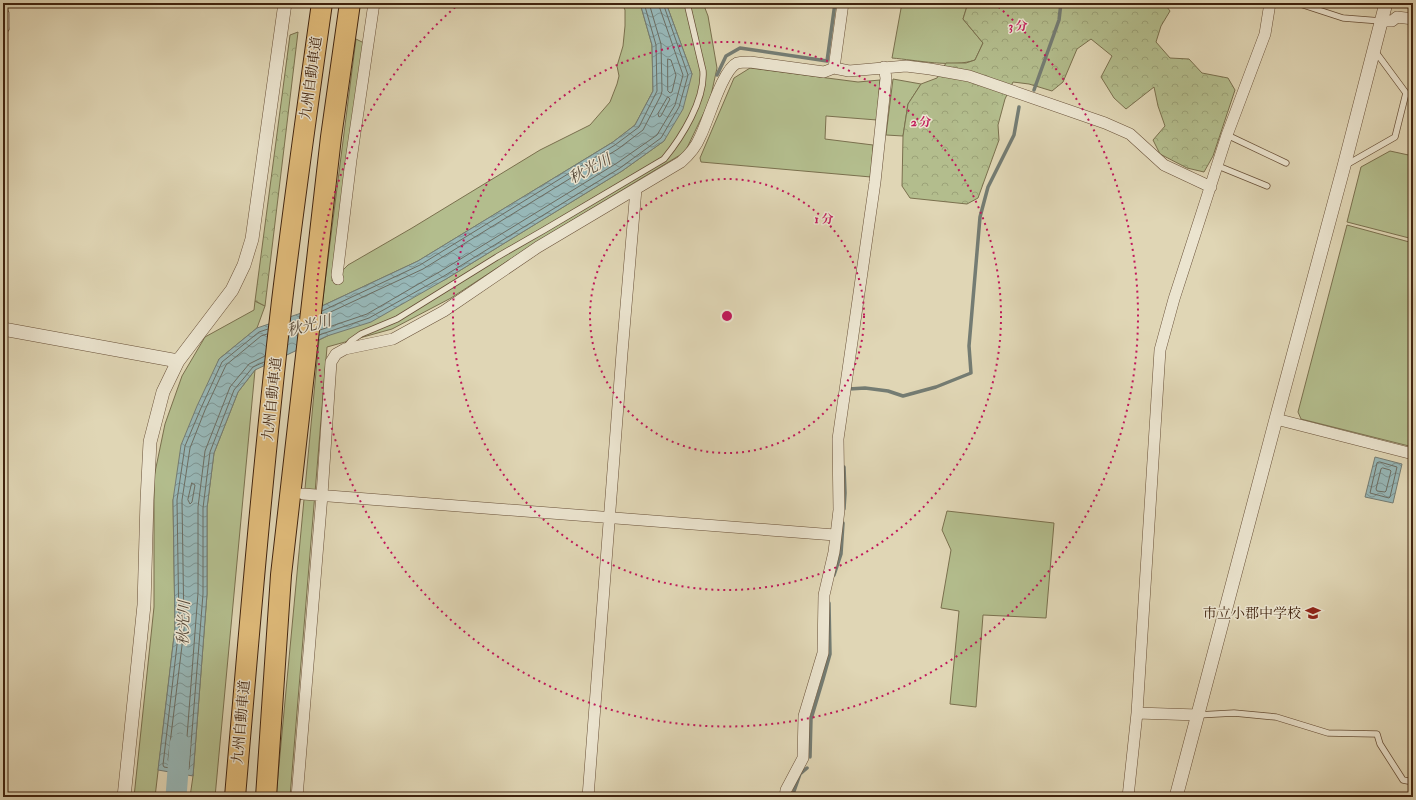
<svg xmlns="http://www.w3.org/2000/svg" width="1416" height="800" viewBox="0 0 1416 800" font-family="'IM FELL Double Pica','Noto Serif JP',serif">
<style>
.grass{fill:#b3bd8d;stroke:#7a704e}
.forest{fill:url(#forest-crowns);stroke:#7a704e}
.water{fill:url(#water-waves);stroke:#747c73}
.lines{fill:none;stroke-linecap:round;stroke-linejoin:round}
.shore{stroke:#6c6d62;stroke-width:1}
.stream{stroke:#747c73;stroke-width:3.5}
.river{stroke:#97b7b7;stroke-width:21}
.service-casing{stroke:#685038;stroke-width:7}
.minor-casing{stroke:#685038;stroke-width:12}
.tertiary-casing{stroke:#685038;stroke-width:14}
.motorway-casing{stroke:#40230e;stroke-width:22}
.service{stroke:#ebe4cf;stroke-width:5.5}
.minor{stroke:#ebe4cf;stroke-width:11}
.tertiary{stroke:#ebe4cf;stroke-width:13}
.motorway{stroke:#e0bb7a;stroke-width:20}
.ring{fill:none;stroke:#c2185b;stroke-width:2;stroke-dasharray:2 4}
.labels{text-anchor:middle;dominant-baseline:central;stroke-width:3;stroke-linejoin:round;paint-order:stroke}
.street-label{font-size:14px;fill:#40230e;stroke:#ebe4cf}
.poi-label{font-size:14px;fill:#40230e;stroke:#ebe4cf;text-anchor:end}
.water-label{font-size:15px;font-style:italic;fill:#564838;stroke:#ebe4cf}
.centre{fill:#c2185b;stroke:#ebe4cf;stroke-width:2}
.ring-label{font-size:12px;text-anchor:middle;font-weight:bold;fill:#c2185b;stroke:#ebe4cf;stroke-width:3;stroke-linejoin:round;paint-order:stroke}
</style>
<defs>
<pattern id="forest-crowns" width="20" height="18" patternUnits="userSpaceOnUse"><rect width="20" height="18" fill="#b3bd8d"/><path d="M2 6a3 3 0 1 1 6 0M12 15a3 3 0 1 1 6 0" fill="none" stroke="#9ba278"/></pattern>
<pattern id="water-waves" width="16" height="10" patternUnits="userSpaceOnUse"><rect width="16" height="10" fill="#97b7b7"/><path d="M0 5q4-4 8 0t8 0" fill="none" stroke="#7d9493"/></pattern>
</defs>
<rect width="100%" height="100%" fill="#e0d6b5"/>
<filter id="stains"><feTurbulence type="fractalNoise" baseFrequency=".005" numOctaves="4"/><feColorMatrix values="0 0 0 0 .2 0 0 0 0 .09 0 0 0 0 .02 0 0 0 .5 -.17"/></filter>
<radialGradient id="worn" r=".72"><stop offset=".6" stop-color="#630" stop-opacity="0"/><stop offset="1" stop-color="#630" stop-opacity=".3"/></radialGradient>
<!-- grass -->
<path class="grass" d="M622,3H640L652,45L653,91L635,125L613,142L418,261L322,306L356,39L364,43L332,281L348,265L412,228L540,150L590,125L610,102L617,84L619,76L617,66L623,46L625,26V10Z
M666,3H703L708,16L717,68L710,100L685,152L543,238L451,298L392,329L327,347L290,797H276L319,340L446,279L622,171L664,141L692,74Z
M902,3H968L963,19L983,43L975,60C953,68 916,60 892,58Z
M750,68L858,82L880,80L877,120L826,116L825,139L873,145L871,177L701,162L700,158L734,78Z
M893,79L921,84L908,104L903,136L886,135Z
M1390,151L1413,156V239L1347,222L1361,167Z
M1347,225L1413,243V447L1301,419L1298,412Z
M255,301L265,306L257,328L219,359L173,500L175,628L155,797H134L154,607V477L165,424L182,376L205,337L254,310Z
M255,370L215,797H190L193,776L207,594V508L214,453L238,392Z
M947,511L1054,523L1046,618L983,615L976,707L950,704L959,611L941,608L951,550L942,530Z"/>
<!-- forest -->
<path class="forest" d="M968,3H1164L1170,11L1161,26L1156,42L1170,58L1189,59L1202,73L1228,78L1235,90L1213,156L1204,172L1187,168L1160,154L1153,140L1165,126L1158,106L1154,87L1126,109L1114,98L1101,77L1112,56L1091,39L1077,49L1063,82L1052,91L1029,84L1013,82L1005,99L998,125L999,140L978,198L967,204L910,198L902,186L903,136L908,104L921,84L937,78L946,63H966L975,60L983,43L963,19Z
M298,32L265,306L255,301L290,35Z"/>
<!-- water -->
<path class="water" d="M640,3H666L692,74L683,109L664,141L622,171L446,279L371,322L327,336L255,370L238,392L214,453L207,508V594L193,776L158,770L175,628L173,500L181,445L197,406L219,359L257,328L322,306L418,261L613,142L635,125L653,91L652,45Z
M1375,457L1402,464L1393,503L1365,497Z"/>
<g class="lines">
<!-- shore -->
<path class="shore" d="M668,59L671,60L676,75L672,92L670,93L668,91Z
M668,97L670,99L661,116L659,117L658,114Z
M322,311L420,265L615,145L639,127L657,91L656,45L644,3
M322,316L423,269L618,149L643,130L661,95L662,91L661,44L649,3
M320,330L367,314L441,271L617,163L657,135L675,105L683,75L658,3
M319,335L369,318L444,276L620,168L661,138L679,107L688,75L663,3
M265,356L249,364L230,387L205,451L198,507V593L185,763L183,765L170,763L168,760L184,629L182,500L190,448L205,410L226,365L261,336L267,334
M264,362L253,367L234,390L210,452L203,508V594L189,769L187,771L164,767L163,765L179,628L177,500L185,446L201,408L222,362L259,332L268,329
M1380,462L1397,467L1390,497L1389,498L1370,493L1377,463Z
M1383,468L1390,470L1391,471L1386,491L1385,492L1377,491L1376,489L1381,469Z
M192,483L195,485L192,502L190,504L188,500Z
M178,740L180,742L179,756L177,758L175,756L177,741Z"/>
<!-- stream -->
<path class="stream" d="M717,75L726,56L740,48L827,61L835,3
M1034,90L1059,20L1061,3
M849,391V389L865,388L888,391L903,396L936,387L971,373L969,346L980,217L988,187L1014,135L1019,107
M844,467L845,493L844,509
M834,575L841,554L843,523
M810,757L811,719L823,679L830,654L829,603
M792,797L800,774L807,768"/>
<!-- river -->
<path class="river" d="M176,797L180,744"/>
<!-- service casing -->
<g class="service-casing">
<path id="service" d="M1297,3L1343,18L1381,21
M1227,135L1286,163
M1346,165L1395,137L1406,93L1375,51
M1218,166L1267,186
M346,347L351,341L361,334L397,319L497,257L544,230L664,159C682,137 705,100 703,71L687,3
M1198,715L1234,713L1276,717L1328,733L1377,734L1380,744L1403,780L1413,782"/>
</g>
<!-- minor casing -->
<g class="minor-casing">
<path id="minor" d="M1381,21H1392L1397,17L1413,19
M834,68L843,3
M338,279L337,275L351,160L374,3
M1276,419L1413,454
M303,494L835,535
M1137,713L1198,715
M297,797L322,495L331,362L336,354L345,349L393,339L444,311L538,247L681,162C689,155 696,147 700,137C708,122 722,70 737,63C741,62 746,62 750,62L824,72L834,68L849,71L906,66L930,69L969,76L1105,123L1130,134L1164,165L1211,187
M588,797L622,353L636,189
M785,797L786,790L803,758L804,716L823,653L824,595L834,552L839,510L838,439L875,182L886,78L884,67
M1128,797L1137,713L1160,350L1174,299L1227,135L1265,34L1270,3"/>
</g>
<!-- tertiary casing -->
<g class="tertiary-casing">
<path id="tertiary" d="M3,15V27
M3,329L178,361
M124,797L144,605L147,500L150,442L163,392L178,361L232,290L244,265L252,239L285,3
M1176,797L1276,419L1344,166L1386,3"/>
</g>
<!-- motorway casing -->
<g class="motorway-casing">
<path id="motorway" d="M235,797C249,632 263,466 282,301C294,202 308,102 322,3
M266,797L281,575L331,137L350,3"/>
</g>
<!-- service -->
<use href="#service" class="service"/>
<!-- minor -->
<use href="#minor" class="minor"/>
<!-- tertiary -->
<use href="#tertiary" class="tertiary"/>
<!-- motorway -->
<use href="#motorway" class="motorway"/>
</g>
<!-- distance rings -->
<g class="ring">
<circle cx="727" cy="316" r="137"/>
<circle cx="727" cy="316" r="274"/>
<path d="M994 3A411 411 0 1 1 460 3"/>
</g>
<!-- icons -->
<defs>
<g id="school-bare" transform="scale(1.2)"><path d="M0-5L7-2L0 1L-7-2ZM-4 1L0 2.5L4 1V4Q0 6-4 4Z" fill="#8f2418" stroke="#ebe4cf" stroke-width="2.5" paint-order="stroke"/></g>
</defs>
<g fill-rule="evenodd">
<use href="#school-bare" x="1313" y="613"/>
</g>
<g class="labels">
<!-- street labels -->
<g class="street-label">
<text transform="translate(311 78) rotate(-82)">九州自動車道</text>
<text transform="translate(272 399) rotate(-84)">九州自動車道</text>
<text transform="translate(241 722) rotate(-85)">九州自動車道</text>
</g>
<!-- poi labels -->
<g class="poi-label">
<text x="1301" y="613">市立小郡中学校</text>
</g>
<!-- water labels -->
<g class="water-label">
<text transform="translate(590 169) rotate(-28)">秋光川</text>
<text transform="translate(309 326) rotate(-14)">秋光川</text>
<text transform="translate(184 623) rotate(-88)">秋光川</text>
</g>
</g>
<circle cx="727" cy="316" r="6" class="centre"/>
<g class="ring-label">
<text x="1018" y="30">3 分</text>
<text x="921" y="126">2 分</text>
<text x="824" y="223">1 分</text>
</g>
<!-- margin -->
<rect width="1416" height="800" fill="none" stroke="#e0d6b5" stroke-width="16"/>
<rect x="4" y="4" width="1408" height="792" fill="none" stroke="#40230e" stroke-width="2"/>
<rect x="8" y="8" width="1400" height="784" fill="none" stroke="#40230e"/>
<rect width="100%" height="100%" filter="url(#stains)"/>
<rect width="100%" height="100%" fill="url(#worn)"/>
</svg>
